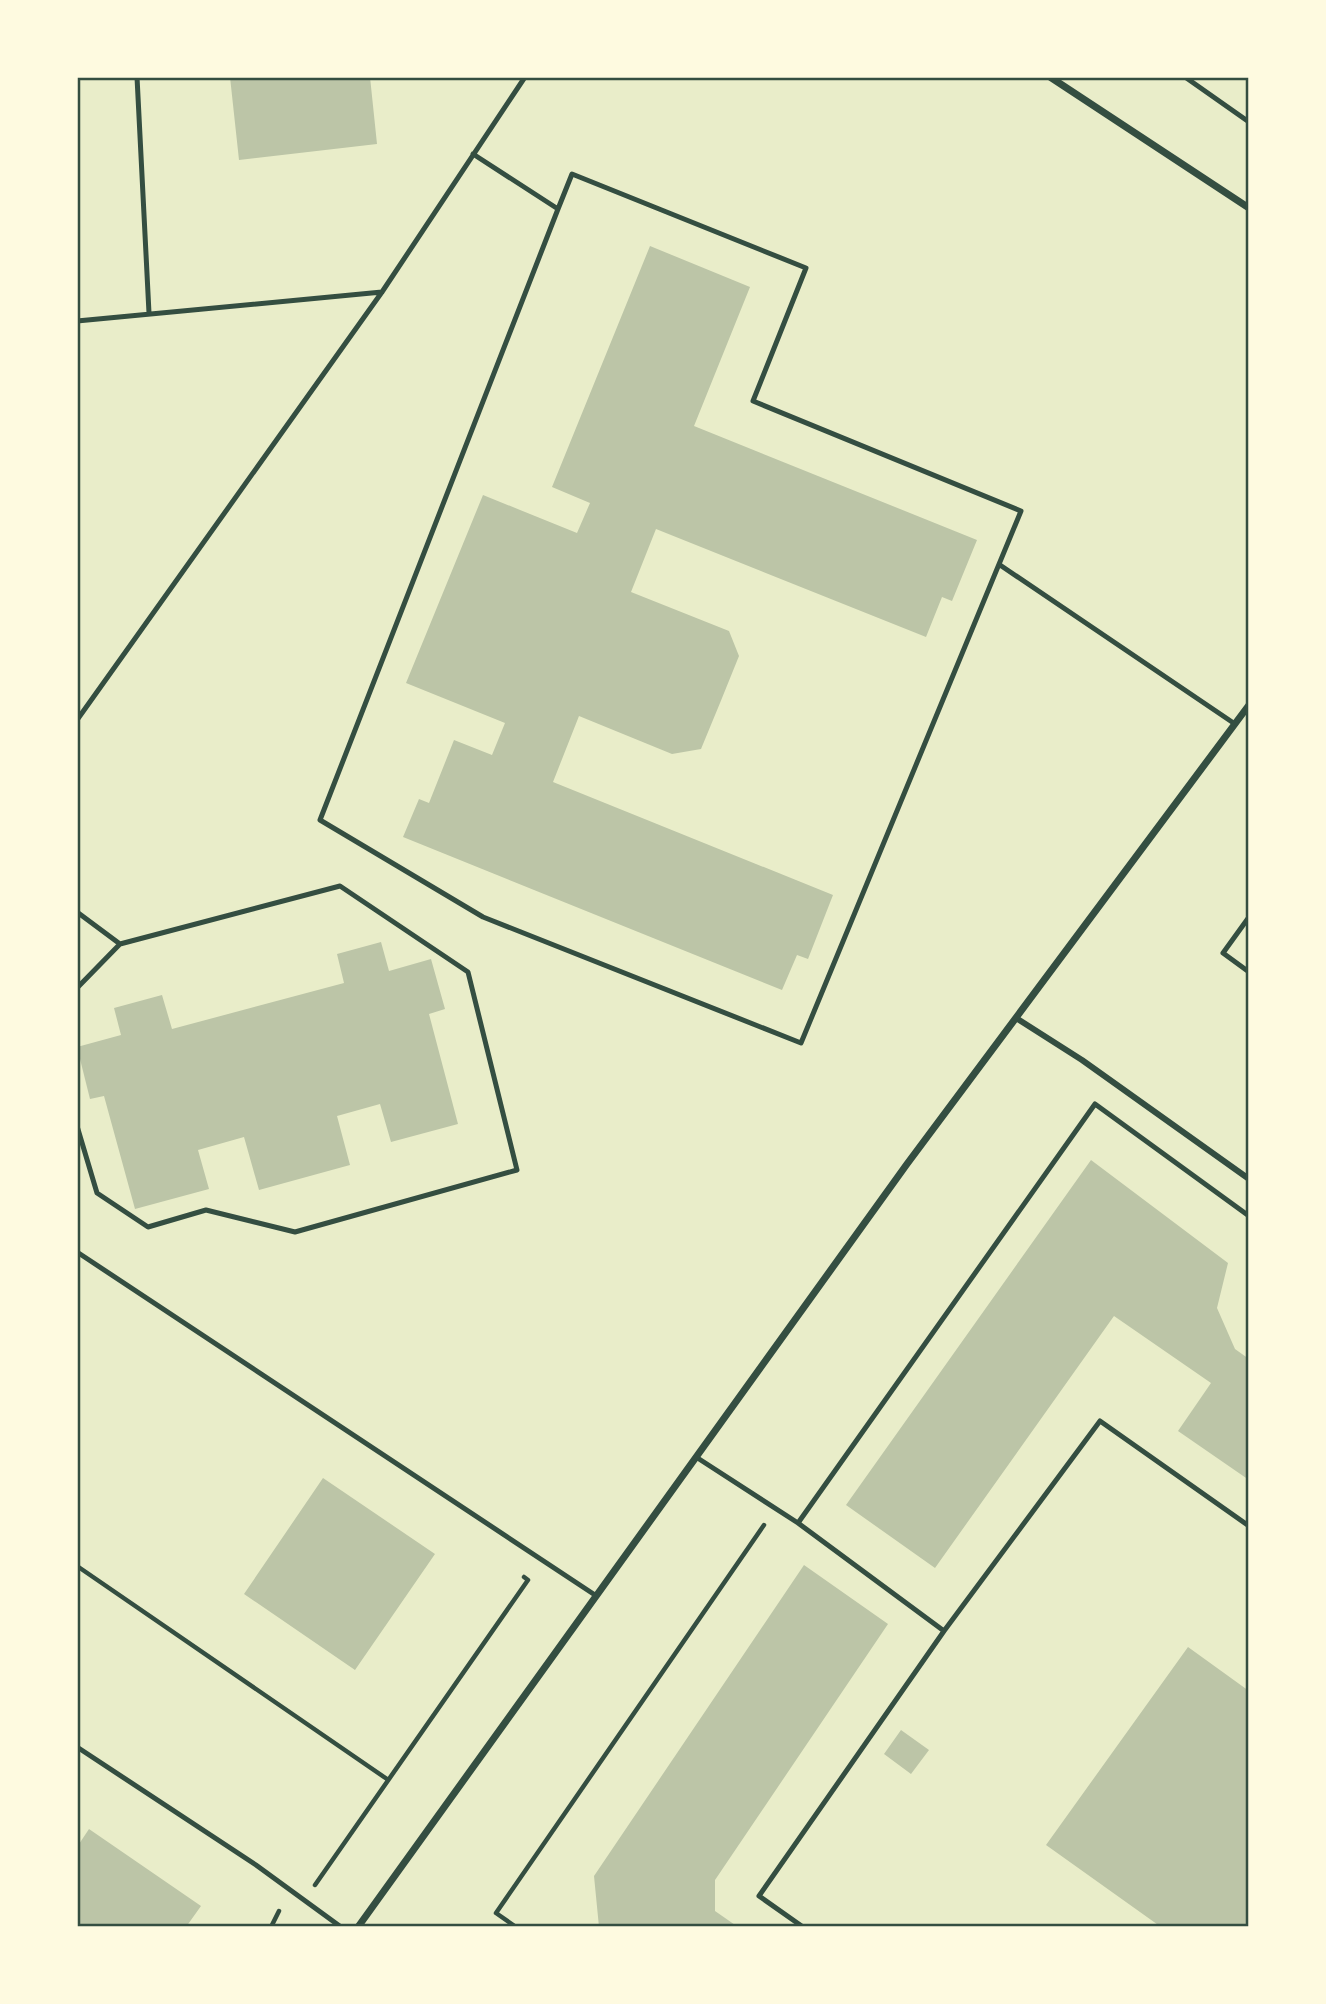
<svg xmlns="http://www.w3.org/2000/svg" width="1326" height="2004" viewBox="0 0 1326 2004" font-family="Overpass,sans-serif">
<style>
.building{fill:#bcc5a7}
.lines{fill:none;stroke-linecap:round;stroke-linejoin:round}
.path{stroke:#344e41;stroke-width:4.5}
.service{stroke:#344e41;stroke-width:5}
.pedestrian{stroke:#344e41;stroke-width:6}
.minor{stroke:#344e41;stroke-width:7}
.neatline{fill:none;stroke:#344e41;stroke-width:2.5}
</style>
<rect width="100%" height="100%" fill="#e9edc9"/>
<!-- building -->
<path class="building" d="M230,77H370L377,144L239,160Z
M650,246L750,287L694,426L977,540L952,601L942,597L926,637L656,529L631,592L729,631L739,656L720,703L701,749L672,754L579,716L553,782L833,895L808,959L797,955L782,990L403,837L419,799L429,803L454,740L492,755L505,723L406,683L483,495L577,533L590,503L552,487Z
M381,942L389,971L431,959L445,1009L429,1014L458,1124L391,1142L380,1104L337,1116L350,1165L259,1190L244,1137L198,1150L209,1189L135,1209L104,1096L90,1099L77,1047L121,1035L114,1008L162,995L172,1029L344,983L337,954Z
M1091,1160L1228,1263L1217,1308L1235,1349L1249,1359V1480L1178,1431L1211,1383L1114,1316L935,1568L846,1505Z
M323,1478L435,1554L355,1670L244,1594Z
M804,1565L888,1624L715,1880V1911L738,1927H599L594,1876Z
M1188,1647L1249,1691V1927H1161L1046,1845Z
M901,1730L929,1750L911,1774L884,1754Z
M89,1829L201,1906L186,1927H77V1847Z"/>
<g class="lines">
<!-- path -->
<path class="path" d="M77,1566L387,1779
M315,1885L528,1580L524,1577
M271,1927L279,1911
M441,1927H442
M516,1927L496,1913L764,1525"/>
<!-- service -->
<path class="service" d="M137,77L149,313
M1185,77L1249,122
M473,154L558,209L572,174L806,268L753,401L1021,511L801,1043L483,917L320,820L558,209
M77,321L382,292
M1000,565L1235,724
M77,720L382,292L525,77
M77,912L120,944
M1249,917L1223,953L1249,972
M77,988L120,944L340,886L468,972L517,1170L295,1232L206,1210L148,1227L97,1193L77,1126
M77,1252L595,1595
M696,1457L798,1523L944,1631L759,1896L803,1927
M798,1523L1095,1104L1249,1216
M944,1631L1100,1421L1249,1526
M77,1747L256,1865L341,1927"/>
<!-- pedestrian -->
<path class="pedestrian" d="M1016,1018L1082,1060L1249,1179"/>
<!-- minor -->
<path class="minor" d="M1050,77L1249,208
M358,1927L907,1164L1249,705"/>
</g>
<!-- border -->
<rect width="1326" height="2004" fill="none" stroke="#fefae0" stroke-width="158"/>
<rect x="79" y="79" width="1168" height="1846" class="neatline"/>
</svg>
